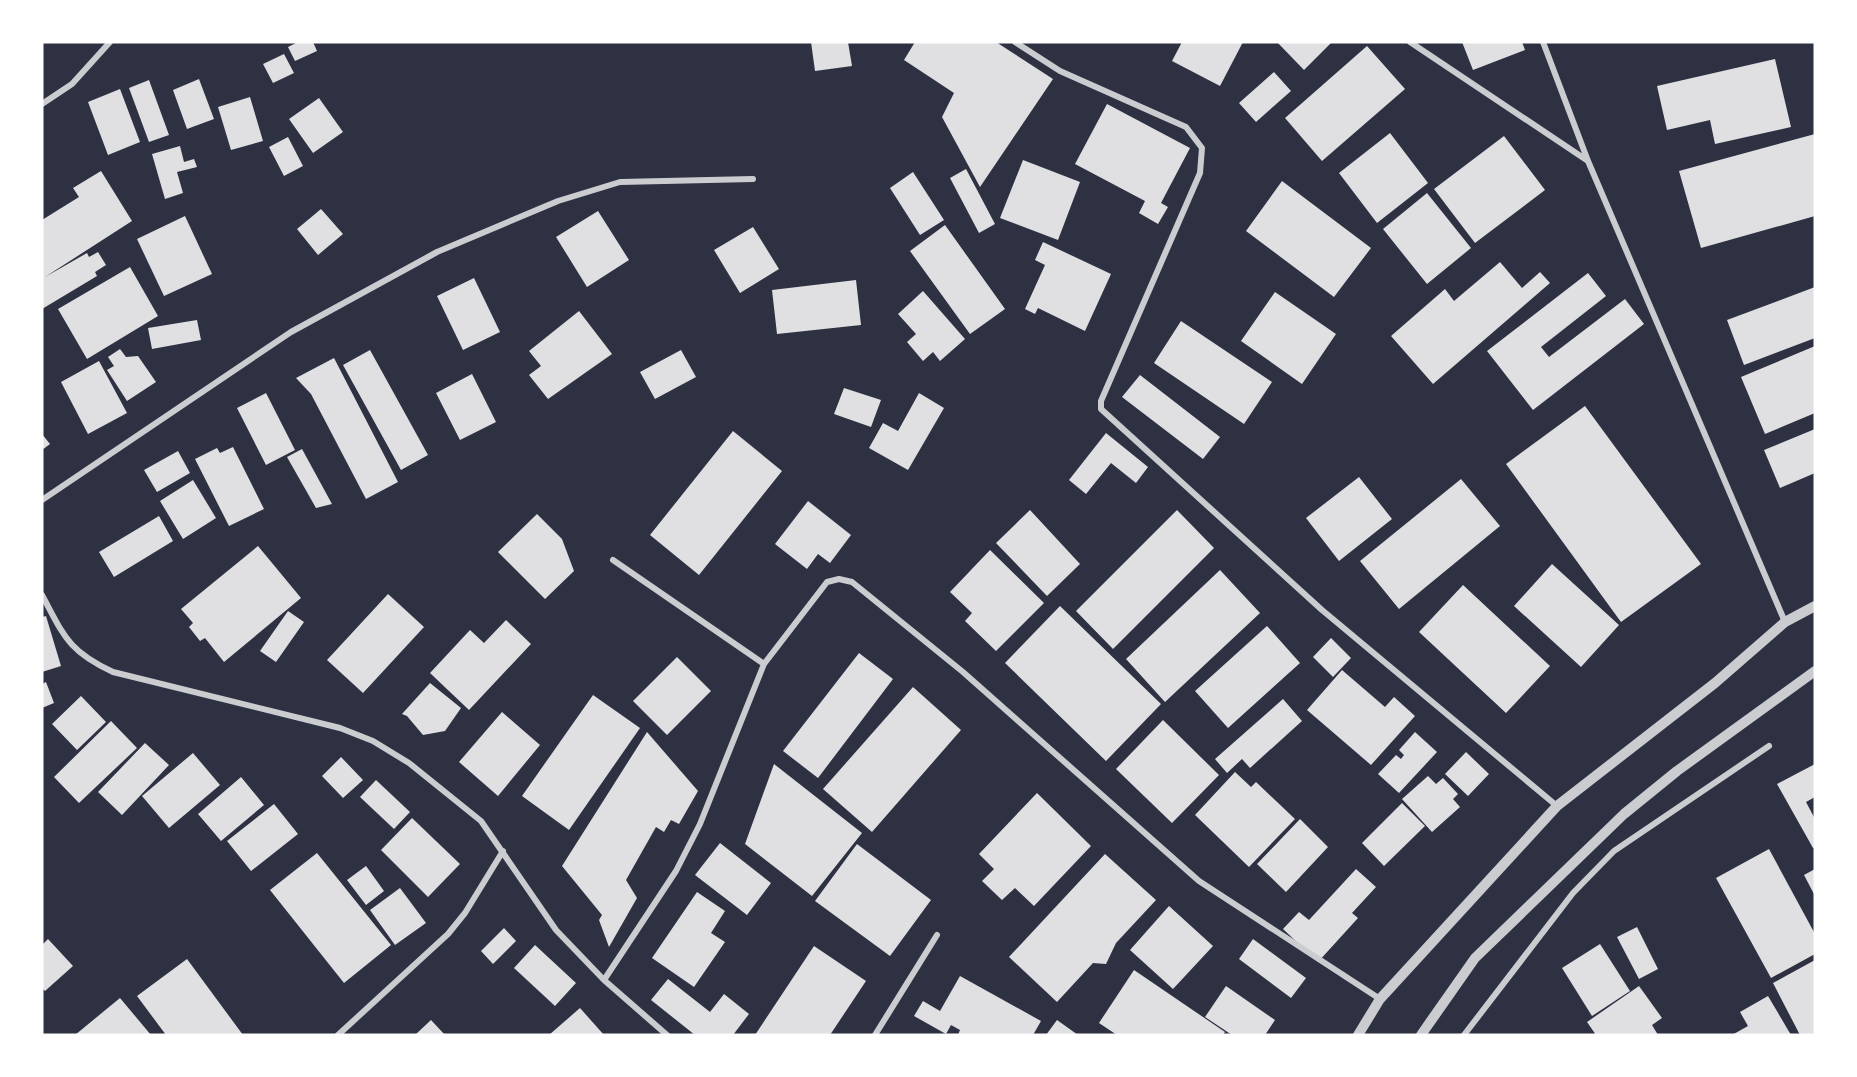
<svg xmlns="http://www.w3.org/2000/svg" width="1857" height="1077" viewBox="0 0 1857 1077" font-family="Signika,sans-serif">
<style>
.building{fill:#e0e0e3}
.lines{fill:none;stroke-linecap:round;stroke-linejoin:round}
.minor{stroke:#caccd0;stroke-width:6}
.tertiary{stroke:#caccd0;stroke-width:10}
</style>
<rect width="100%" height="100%" fill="#2d3142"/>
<!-- building -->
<path class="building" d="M298,42H313L317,51L295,61L288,47Z
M811,42H848L852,66L815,71Z
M915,42H996L1053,79L980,187L942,117L954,93L904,60Z
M1182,42H1243L1220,86L1172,61Z
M1277,42H1332L1304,70Z
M1462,42H1522L1525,50L1473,70Z
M1367,46L1405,89L1322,161L1285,118Z
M284,54L294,73L273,83L263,64Z
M1775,59L1791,127L1715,144L1710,120L1667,130L1657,86Z
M1274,72L1291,91L1256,122L1239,103Z
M199,79L214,119L187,129L173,90Z
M149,80L169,135L149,142L129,88Z
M120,89L140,142L108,155L88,102Z
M250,97L263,141L231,150L218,107Z
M319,98L343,132L313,153L289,119Z
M1107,104L1190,148L1161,203L1168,207L1158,224L1139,213L1145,201L1075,164Z
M1390,133L1428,183L1377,223L1339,173Z
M1815,134V216L1701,248L1679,171Z
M1504,136L1545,190L1475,243L1434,189Z
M288,137L303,166L284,176L269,147Z
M180,146L184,162L194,159L197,167L177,172L183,193L165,199L152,154Z
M1023,160L1080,182L1058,240L1000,218Z
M966,169L995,224L979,233L950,178Z
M101,171L132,221L45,277L87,253L89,257L98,252L106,265L95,272L97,276L42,309V220L79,197L73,188Z
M913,172L944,220L920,235L890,188Z
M1282,181L1371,248L1334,297L1246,231Z
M1427,193L1471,248L1427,284L1383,229Z
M321,209L343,234L318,255L297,229Z
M598,211L629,260L587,287L556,237Z
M185,216L212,274L164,296L137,239Z
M945,225L1005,309L970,334L910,251Z
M753,227L779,269L740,293L714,250Z
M1043,242L1111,274L1085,331L1038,308L1035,314L1025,309L1045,265L1035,260Z
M1500,262L1522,288L1540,272L1550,283L1433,384L1391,336L1445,289L1454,301Z
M130,267L158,316L87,359L58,309Z
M1588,273L1606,296L1541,347L1549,357L1625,299L1644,324L1533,410L1487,351Z
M474,278L500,332L463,350L437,296Z
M856,280L861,325L777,334L772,290Z
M1815,287V338L1744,365L1727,320Z
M923,291L965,339L940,361L933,352L923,361L907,342L916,334L898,314Z
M1275,292L1336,334L1302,384L1241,341Z
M579,311L612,354L548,399L529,375L541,366L529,351Z
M197,320L201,340L152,349L148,328Z
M1181,321L1272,382L1244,424L1154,363Z
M1815,346V413L1765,434L1741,377Z
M120,349L126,357L138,356L156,382L127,401L107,370L114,366L108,357Z
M370,350L428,455L401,470L343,365Z
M681,350L696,377L655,399L640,372Z
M334,358L398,482L366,499L311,394L296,378Z
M99,361L127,413L88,434L61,382Z
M472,374L496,422L460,440L436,393Z
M1140,375L1220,437L1203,459L1122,397Z
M844,388L881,400L871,427L834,414Z
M266,393L295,450L266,465L237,408Z
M919,393L944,408L908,470L869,448L883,423L898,431Z
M1585,406L1701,564L1621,622L1506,464Z
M1815,429V473L1780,488L1764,450Z
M733,431L782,471L699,575L650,535Z
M1106,433L1148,467L1136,483L1111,463L1086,494L1069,480Z
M42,434L50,444L42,450Z
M233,447L264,509L229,526L195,459L217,448L220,453Z
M302,449L332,504L316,508L287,457Z
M178,451L190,473L157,492L144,470Z
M1359,477L1392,519L1339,561L1306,518Z
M1461,479L1500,526L1399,609L1360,561Z
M193,480L216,518L183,539L160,501Z
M808,501L851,535L830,563L818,554L807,569L775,544Z
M1030,510L1080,564L1047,596L996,543Z
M1177,510L1214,548L1113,649L1076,611Z
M537,514L562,539L574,571L545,599L498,552Z
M159,516L173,541L114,577L99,552Z
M258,546L301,598L224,662L205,638L200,641L189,627L193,623L181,609Z
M990,550L1044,603L996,651L965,621L972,613L950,592Z
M1552,564L1619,625L1581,667L1514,606Z
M1220,570L1260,613L1165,702L1126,659Z
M1463,585L1550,666L1506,713L1419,632Z
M388,594L424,627L363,693L327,660Z
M1060,606L1161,704L1106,761L1005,663Z
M288,611L304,622L276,662L260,651Z
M46,616L61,666L42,672V617Z
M506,620L531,644L469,710L430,673L470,630L484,643Z
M1267,626L1300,663L1228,728L1195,691Z
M1331,638L1351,658L1333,677L1313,657Z
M859,653L893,679L818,778L783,751Z
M677,657L711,691L667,735L633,701Z
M1342,670L1385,707L1394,697L1415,716L1371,765L1307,710Z
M46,682L54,703L42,708V684Z
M430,683L461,708L445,731L423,735L407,716L402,714Z
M913,687L961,730L872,832L823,789Z
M593,695L640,728L569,830L522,796Z
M81,696L106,722L77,750L52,724Z
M1283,699L1302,721L1250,768L1242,759L1227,773L1215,759Z
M502,712L540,745L498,796L459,762Z
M1163,720L1219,775L1172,823L1116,769Z
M111,721L137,748L79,803L54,777Z
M647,732L698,791L679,824L671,820L664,832L656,827L626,880L637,898L609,947L599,920L602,915L562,866Z
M1415,732L1437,752L1399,793L1378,774L1396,755L1401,759L1404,755L1399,750Z
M145,743L169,765L122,815L98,792Z
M1466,752L1489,774L1468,796L1445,774Z
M193,753L220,785L169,828L142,796Z
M341,757L363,780L343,798L322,776Z
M774,764L862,833L812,896L745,844Z
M1815,764V797L1806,802L1815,819V847L1813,848L1777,784Z
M1235,772L1251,787L1256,782L1295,819L1249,867L1195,815Z
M1428,776L1436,784L1443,778L1458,794L1453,799L1460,807L1432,832L1402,799Z
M241,777L264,805L221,841L198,814Z
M376,780L410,812L394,829L360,797Z
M1037,793L1091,846L1034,906L1015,888L1002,900L982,881L994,869L979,854Z
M1402,803L1425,826L1384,866L1362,843Z
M274,804L298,834L251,871L227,841Z
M412,818L460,864L428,897L381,850Z
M1300,819L1328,847L1286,892L1257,864Z
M720,843L771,883L747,915L695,875Z
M857,844L931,900L890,956L815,901Z
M1769,849L1815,934V954L1771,978L1716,878Z
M317,853L391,945L344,983L270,890Z
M1105,854L1156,900L1116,943L1106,964L1093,963L1057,1002L1009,957Z
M366,866L384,891L366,905L347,880Z
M1356,869L1376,887L1352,913L1358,918L1318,962L1283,929L1299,912L1309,920Z
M1815,869V896L1804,875Z
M400,888L426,923L395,945L370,910Z
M697,892L725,911L711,933L725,942L694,987L652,958Z
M1169,906L1213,946L1173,989L1130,950Z
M1637,927L1658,969L1639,979L1617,937Z
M504,928L516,941L493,964L481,951Z
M48,939L73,966L45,991L42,988V945Z
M1253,939L1306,978L1291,998L1239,959Z
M1600,944L1630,991L1592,1016L1562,968Z
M535,945L576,983L555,1006L514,968Z
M814,946L866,981L830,1035H755Z
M187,959L243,1035H166L137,996Z
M1815,960V1035H1800L1773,983Z
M1134,970L1225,1032L1223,1035H1117L1099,1023Z
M960,976L1041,1021L1033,1035H958L960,1030L951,1025L946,1034L914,1016L923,1001L940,1011Z
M668,979L710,1012L724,994L749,1014L733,1035H695L651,1000Z
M1226,986L1275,1020L1265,1035H1232L1205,1017Z
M1639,986L1662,1018L1652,1025L1658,1035H1596L1587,1022Z
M1768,996L1791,1035H1732L1748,1026L1740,1012Z
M120,998L151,1035H75Z
M580,1008L604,1035H549Z
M431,1020L445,1035H415Z
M1057,1020L1078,1035H1046Z"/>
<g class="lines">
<!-- minor -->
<path class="minor" d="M1015,42L1060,71L1186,127L1202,148L1200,173L1101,401V409L1322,610L1557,806
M1410,42L1588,161
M1543,42L1588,161L1785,622
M42,104L72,84L110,42
M42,500L291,332L437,252L558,201L620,182L753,179
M613,560L764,664
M42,595C64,636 68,651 113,672L340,728L373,741L409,763L481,821L556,930L604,980L667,1035
M604,980L676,871L700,824L764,664L827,582L839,579L852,582L963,672L1199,881L1380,999
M338,1035L448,934L465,913L503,851
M875,1035L937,935
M1464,1035L1573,893L1614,851L1769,746"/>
<!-- tertiary -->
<path class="tertiary" d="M1358,1035L1380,999L1557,806L1715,683L1785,622L1815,606
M1421,1035L1475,958L1624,814L1677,771L1815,671"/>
</g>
<!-- border -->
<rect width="1857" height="1077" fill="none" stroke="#ffffff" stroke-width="87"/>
</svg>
